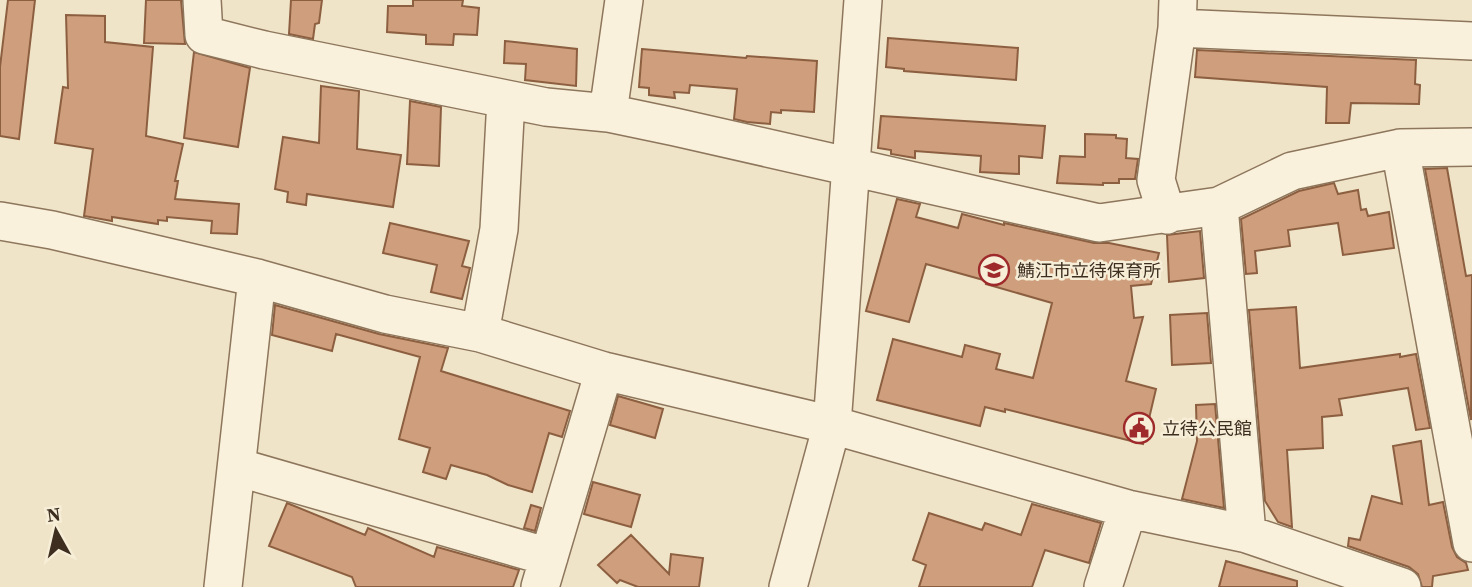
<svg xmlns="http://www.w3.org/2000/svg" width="1472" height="587" viewBox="0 0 1472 587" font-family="'Source Serif 4','Noto Sans JP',serif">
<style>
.building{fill:#cf9f7d;stroke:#8d5f41;stroke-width:2}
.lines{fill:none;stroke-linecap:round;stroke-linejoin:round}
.minor-casing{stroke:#8d765c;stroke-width:40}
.minor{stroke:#faf1dc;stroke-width:37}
.labels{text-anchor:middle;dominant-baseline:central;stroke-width:5;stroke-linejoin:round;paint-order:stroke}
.poi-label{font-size:18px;fill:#3d2e20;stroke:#f7eed8;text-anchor:start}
</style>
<rect width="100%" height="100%" fill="#f0e4c8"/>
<!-- building -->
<path class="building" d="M8,0H35L19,139L0,136V67Z
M146,0H181L185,44L144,43Z
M291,0H322L319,23L315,24L313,39L289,34Z
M413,0H463L462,6L479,8L477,35L454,34L453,45L426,44V35L387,32L388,6H413Z
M66,15L105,16V42L153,47L146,136L183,144L175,181H178L175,199L239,204L237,234L211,233L212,221L167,217V221L158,220V224L112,217V221L84,216L93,149L55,143L63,87L68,88Z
M888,38L1018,48L1016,80L904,71V69L886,67Z
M505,41L577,49L576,86L525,80L526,64L504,63Z
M642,49L746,58L747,56L817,61L814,112L781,110V113L771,112L770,124L747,122L734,119L737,89L690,85L689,93L674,92L675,98L649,95V88L639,87Z
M1197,50L1416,60L1415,84L1420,85L1419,104L1351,103L1349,123H1326L1327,87L1195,77Z
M194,52L250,68L238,147L184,138Z
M321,86L359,91L357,149L401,155L393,207L307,194L306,205L287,202L288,192L275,189L283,137L319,143Z
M410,101L441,107L439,166L407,164Z
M881,116L1045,126L1042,158L1019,156V174L980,172L981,156L915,151V158L891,154V150L878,148Z
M1085,134L1116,135V138L1127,139L1126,158L1138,159L1135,179H1119V183H1103V185L1057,183L1060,156L1085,157Z
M1447,168L1466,276L1472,275L1471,420L1425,169Z
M1334,183L1338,194L1358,190L1361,210L1366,209L1368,216L1389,212L1394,248L1343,255L1338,223L1288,230L1290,246L1255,251L1257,273L1246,274L1241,219L1299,191Z
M897,199L920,204L916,217L958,228L962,214L1004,225V223L1094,243H1109L1159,253L1151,284L1131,286L1134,318L1143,317L1126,381L1156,389L1143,444L1005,409V412L985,407L980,426L877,400L893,339L962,357L965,345L1000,354L996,369L1033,378L1052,303L986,284L987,281L926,264L909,322L866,311Z
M390,223L469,241L462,266L470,268L462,299L431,292L437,265L383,253Z
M1200,231L1204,278L1169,282L1167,235Z
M275,305L379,334L448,348L441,371L570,411L562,437L549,433L532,492L508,485L487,475L451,465L446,479L423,472L430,448L399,439L420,357L336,334L332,351L272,335Z
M1296,307L1300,368L1400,354V357L1416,354L1430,428L1416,430L1408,388L1339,399L1342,415L1322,417L1323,448L1287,450L1292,527L1278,522L1265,501L1249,310Z
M1207,313L1211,363L1172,365L1170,315Z
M618,396L663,409L655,438L610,425Z
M1215,404L1224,508L1182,499L1197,441L1196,405Z
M1421,441L1429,505L1443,502L1452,547L1457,557L1466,563L1468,570L1433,576L1432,587H1422L1418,574L1409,567L1348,546L1349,538L1360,540L1372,496L1402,504L1393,446Z
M593,482L640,495L631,527L584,514Z
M287,503L365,535L368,528L434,557L437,547L519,570L513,587H356L352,577L269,546Z
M1032,504L1101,523L1089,563L1045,550L1032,587H919L926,565L913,560L929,513L982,530L985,523L1021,535Z
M531,505L541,508L535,531L524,528Z
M631,535L669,574L671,554L703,558L699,587H638L620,580L617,583L598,565Z
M1226,561L1297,581V587H1219Z"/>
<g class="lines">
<!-- minor casing -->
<g class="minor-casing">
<path id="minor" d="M202,0L204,35L264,50L506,99
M1177,28L1472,41
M608,113L624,0
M1400,148L1472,543
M1219,206L1247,534
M1167,215L1156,180L1177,28L1178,0
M0,221L52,230L257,278L385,314L480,333L604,371L832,425L1128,509L1247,534L1402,587
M480,333L499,229L506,99L546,107L608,113L675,127L1099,223L1219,206L1292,171L1400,148L1472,147
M237,467L549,557
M223,587L257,278
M540,587L604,371
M788,587L832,425L863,0
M1103,587L1128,509"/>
</g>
<!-- minor -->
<use href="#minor" class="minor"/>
</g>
<!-- icons -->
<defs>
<g id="school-ring" transform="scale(1.575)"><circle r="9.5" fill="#f7eed8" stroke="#9e2a2b" stroke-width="1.5"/><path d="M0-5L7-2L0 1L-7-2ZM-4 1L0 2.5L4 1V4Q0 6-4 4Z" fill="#9e2a2b"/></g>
<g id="civic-ring" transform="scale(1.575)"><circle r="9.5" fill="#f7eed8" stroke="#9e2a2b" stroke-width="1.5"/><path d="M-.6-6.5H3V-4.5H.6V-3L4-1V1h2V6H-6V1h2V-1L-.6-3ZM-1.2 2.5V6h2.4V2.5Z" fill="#9e2a2b"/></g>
</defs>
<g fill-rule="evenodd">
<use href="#school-ring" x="994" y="270"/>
<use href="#civic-ring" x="1139" y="428"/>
</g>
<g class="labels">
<!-- poi labels -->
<g class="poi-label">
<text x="1017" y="270">鯖江市立待保育所</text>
<text x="1162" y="428">立待公民館</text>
</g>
</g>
<!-- north arrow -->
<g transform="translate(56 531) rotate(352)" stroke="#f7eed8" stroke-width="5" paint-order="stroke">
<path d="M0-5L12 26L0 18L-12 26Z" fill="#3d2e20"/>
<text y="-10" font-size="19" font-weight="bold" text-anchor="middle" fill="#3d2e20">N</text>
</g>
</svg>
